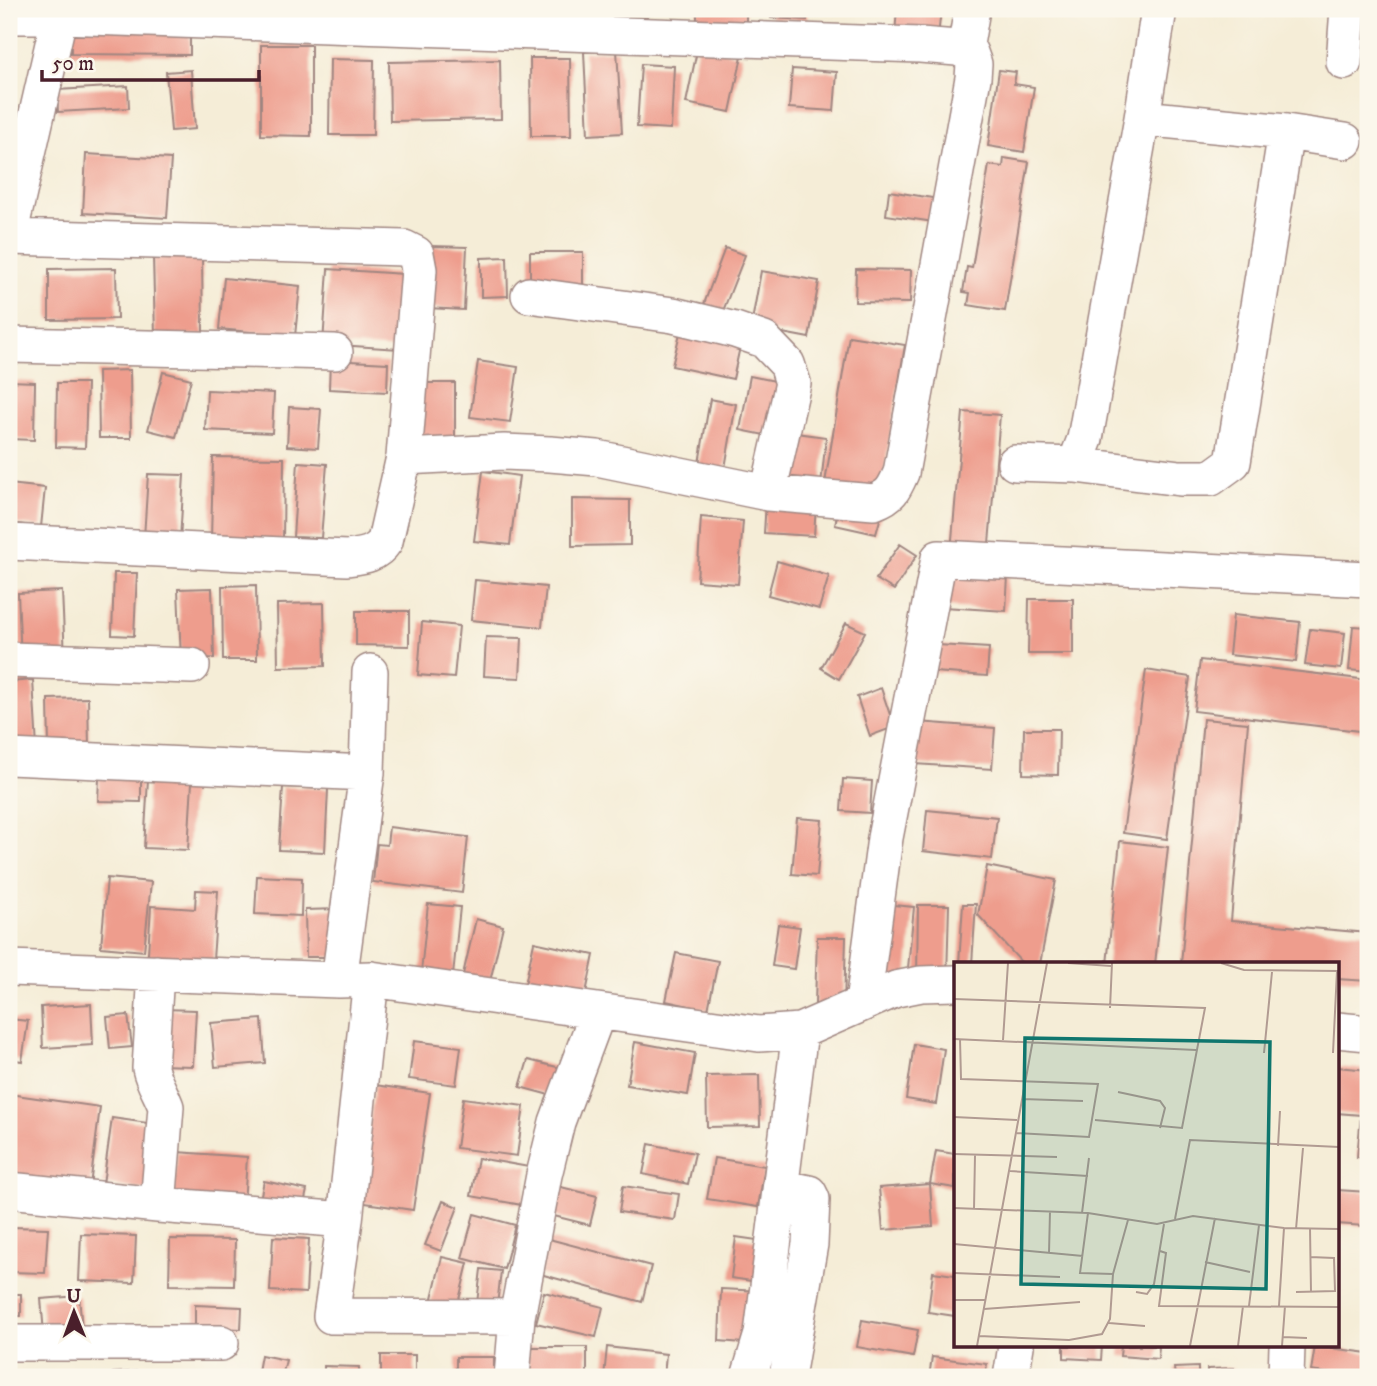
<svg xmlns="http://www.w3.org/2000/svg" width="1377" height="1386" viewBox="0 0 1377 1386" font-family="'IM FELL DW Pica',serif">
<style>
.building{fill:#ee9d8d}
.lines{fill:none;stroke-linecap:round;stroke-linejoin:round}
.minor-casing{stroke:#a08681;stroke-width:38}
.minor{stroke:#fff;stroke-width:35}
.inset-road{fill:none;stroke:#b19b92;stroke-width:2}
.view{fill:#0f766e;fill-opacity:0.15;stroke:#0f766e;stroke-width:3.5}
.inset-edge{fill:none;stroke:#4a1f2b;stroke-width:3.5}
</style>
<rect width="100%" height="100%" fill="#fbf7ec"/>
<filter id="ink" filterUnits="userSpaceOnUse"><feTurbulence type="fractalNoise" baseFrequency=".0143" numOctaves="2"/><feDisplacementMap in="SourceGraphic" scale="14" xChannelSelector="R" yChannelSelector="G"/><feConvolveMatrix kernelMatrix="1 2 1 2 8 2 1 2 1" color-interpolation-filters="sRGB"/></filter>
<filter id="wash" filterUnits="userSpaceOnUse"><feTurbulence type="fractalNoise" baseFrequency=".00686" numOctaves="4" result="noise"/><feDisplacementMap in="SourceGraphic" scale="28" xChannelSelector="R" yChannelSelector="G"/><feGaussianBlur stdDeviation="1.57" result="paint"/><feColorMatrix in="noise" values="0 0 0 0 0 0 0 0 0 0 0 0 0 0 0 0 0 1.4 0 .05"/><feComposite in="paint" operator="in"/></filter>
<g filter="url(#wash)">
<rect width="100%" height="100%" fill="#f5edd7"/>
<g id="blocks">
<!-- building -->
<path class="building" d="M458,9H509V12H457Z
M697,9H746V32L697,31Z
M772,9H807V20L771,18Z
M897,9H941L938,37L895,34Z
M71,24L190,25V55L71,54Z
M261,45H311V136L261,135Z
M698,46L742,56L730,112L686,103Z
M617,50L622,133L588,135L584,52Z
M530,58H570L571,136H531Z
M330,59L374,60L373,135H329Z
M500,60L501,119L390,121L389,62Z
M641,64L674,66L671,129L637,127Z
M792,69L837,72L834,111L789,108Z
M191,70L195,129L171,131L166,72Z
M999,70L1016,72L1014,84L1034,87L1024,152L988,146Z
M128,86L129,108L58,112L57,90Z
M86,154L171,159L167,218L83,213Z
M1004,158L1029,162L1005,311L968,305L970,293L963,292L967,267L972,268L989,165L1003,167Z
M889,191L945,200L941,223L886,215Z
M431,246L467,247L464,310L428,308Z
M725,248L745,255L723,311L704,304Z
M530,252H583V289H530Z
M202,255L203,335L155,336L153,256Z
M507,257L508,296L481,297V258Z
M116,268L117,319L49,320V269Z
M328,269L404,274L399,349L323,344Z
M856,269L911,270L910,303L855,302Z
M761,271L819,281L809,338L751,327Z
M224,278L300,286L295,336L219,329Z
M681,329L741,342L733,379L672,366Z
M849,336L905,345L880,498L824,489Z
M330,360L388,363L387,392L329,389Z
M478,361L518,367L510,422L470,417Z
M130,370L131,438H99L98,371Z
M163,372L191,379L176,437L148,430Z
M750,376L785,383L775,437L740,430Z
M9,381L35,382L34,440L9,439Z
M57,383H87L85,448L56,447Z
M415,383H455V449L415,448Z
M207,390L274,393L272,433L205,430Z
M710,399L736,404L724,474L698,469Z
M289,407L321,409L318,448L287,446Z
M963,412L1000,415L988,555L951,551Z
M789,432L826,437L821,485L783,480Z
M213,457L284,458L283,541L211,540Z
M298,462L327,464L321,538L293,537Z
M483,471L519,476L510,545L474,541Z
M148,474L184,475L180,540L144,538Z
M9,484L45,488L41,527L9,523Z
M572,499L630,500V545L572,546Z
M766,501L816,504L814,536L764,533Z
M839,506L881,516L876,534L835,525Z
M701,517L743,521L738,584L697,581Z
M900,544L917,555L894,590L876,579Z
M777,561L829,576L819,609L768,595Z
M114,573H137L134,636L112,635Z
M946,573L1008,576L1006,611L944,607Z
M475,580L546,587L542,627L471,620Z
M256,585L257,660H223L222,586Z
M212,588L214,658L181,659L178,589Z
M62,591L65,658L21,660L18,593Z
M1029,599H1073V654H1028Z
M324,603L325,666L278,667L277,604Z
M356,611H409V646L356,645Z
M1233,615L1300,622L1296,662L1229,655Z
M422,622L459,626L454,678L418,675Z
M846,623L865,632L839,679L821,668Z
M1353,626L1368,627V672L1349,670Z
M1310,629L1345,633L1341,669L1305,665Z
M486,637L522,638L520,678L484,676Z
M937,645L989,648L987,676L935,672Z
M1200,660L1368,680V732L1194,711Z
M1146,670L1190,677L1167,839L1123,833Z
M33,680L37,748L9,750V682Z
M881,688L894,727L870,736L857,697Z
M88,698L89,748H49L48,699Z
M1203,719L1248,723L1231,921L1368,933V981L1337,979V964H1181Z
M918,722L995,728L992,769L915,764Z
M1024,729H1059L1058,775L1023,774Z
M99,778L141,779V802L98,801Z
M148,779L192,782L188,850L144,848Z
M843,779L872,781L870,813L841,811Z
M283,787L328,789L325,852L279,850Z
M927,810L997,817L992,859L923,851Z
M797,818L822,820L817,876L792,874Z
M389,827L468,837L462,893L373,882L377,844L387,845Z
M1120,841L1168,847L1155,964H1107Z
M987,866L1056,880L1040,964H1023L978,915Z
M257,876L302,878L301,916L255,914Z
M107,878L151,882L144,951L101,947Z
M196,890L218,891L212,973L147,969L151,906L195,909Z
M428,904L460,907L452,985L420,982Z
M882,904L914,907L907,978L875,975Z
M963,904H976L972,964H959Z
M918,905H949L947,978L917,977Z
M338,909V957H306L305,910Z
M476,919L503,926L488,990L461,983Z
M778,924L800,927L794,969L772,966Z
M817,937H846L844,1006L815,1005Z
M534,942L594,955L583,1007L523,994Z
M676,953L718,961L708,1010L666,1001Z
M91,1004L93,1045L43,1048L41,1007Z
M162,1009L196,1010L193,1066L159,1065Z
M128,1015L132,1047L110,1049L107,1017Z
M9,1019L28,1021L22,1061L9,1059Z
M262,1019L265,1063L215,1067L211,1023Z
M414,1041L461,1047L456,1085L409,1079Z
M635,1042L695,1053L688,1095L627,1085Z
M914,1044L944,1049L936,1104L906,1099Z
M528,1060L561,1068L553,1096L520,1087Z
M1337,1067L1368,1070V1158L1357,1157L1361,1115L1337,1113Z
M759,1075L760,1126L707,1127L706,1076Z
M375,1085L430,1093L413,1210L358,1202Z
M9,1094L100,1107L90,1186L9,1176Z
M463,1098L524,1106L517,1156L456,1148Z
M112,1118L155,1124L146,1190L103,1184Z
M649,1144L695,1153L688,1184L643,1174Z
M936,1151L955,1154V1188L930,1184L933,1226L883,1230L879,1188L930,1184Z
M177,1152L247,1157L244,1205L174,1200Z
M478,1158L529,1167L522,1205L471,1196Z
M714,1158L765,1166L758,1207L707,1199Z
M264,1181L307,1190L302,1213L259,1204Z
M557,1186L597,1196L590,1225L550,1215Z
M623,1186L679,1194L675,1220L619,1212Z
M1337,1190L1368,1192L1365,1226L1337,1224Z
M443,1201L458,1207L441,1251L425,1245Z
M474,1214L515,1225L504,1269L462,1258Z
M9,1227L48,1228L45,1273L9,1272Z
M81,1234L136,1236L134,1283L79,1281Z
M273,1237L309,1239L306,1293L270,1291Z
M736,1237L771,1242L765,1283L731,1278Z
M170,1239L235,1240L234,1286L169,1285Z
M549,1239L651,1266L642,1302L540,1274Z
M442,1257L468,1263L457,1308L431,1302Z
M481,1269L501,1271L496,1314L476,1312Z
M933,1272L955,1275V1316L928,1312Z
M721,1289L760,1291L757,1344L719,1341Z
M544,1292L603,1307L596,1337L536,1323Z
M9,1294H21V1316H9Z
M79,1296L82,1329L44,1333L41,1299Z
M195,1305L242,1307L241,1329L195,1327Z
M862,1320L918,1330L913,1357L857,1347Z
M1064,1346H1102L1101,1360L1064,1358Z
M1121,1346H1159L1158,1359L1120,1356Z
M1315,1346L1368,1353V1377H1353L1311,1371Z
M528,1347H587V1377H528Z
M607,1347L666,1354L664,1377H604Z
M261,1355L286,1360L282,1377H257Z
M381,1355H415V1377H381Z
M456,1357H494V1377H456Z
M932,1357L987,1364L985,1377H929Z
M324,1366L359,1367V1377H324Z
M1198,1367V1377H1175L1174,1368Z
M1234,1368V1377H1207V1369Z
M143,1371V1377H113V1373Z"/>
</g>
</g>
<g filter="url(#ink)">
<use href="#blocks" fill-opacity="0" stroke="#a08681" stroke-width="2"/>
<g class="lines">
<!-- minor casing -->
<g class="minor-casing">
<path id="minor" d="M9,16H60L920,45L957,48L970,53L974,64L973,78L901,473C894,489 891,496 874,502L768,493L597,458L550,454L504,452L404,457
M965,50L972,9
M1344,62L1348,9
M1142,118L1286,132L1345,141
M9,236L61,9
M9,237L404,248L416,254L419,270L404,457L385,541C376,555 363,556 347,558L9,542
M529,295L673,315L735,330L764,340L787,364L793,383L768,493
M9,345L335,352
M1015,463L1075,465L1085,439L1142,118L1159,9
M1075,465L1180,478H1211L1233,462L1286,132
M9,660L192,666
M9,757L367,773
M9,968L339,980L371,979L759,1034L800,1031L896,989L921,984L955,983
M156,973L150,1068C153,1082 161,1093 166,1107L158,1205
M371,979L345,1220L331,1316L517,1317
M339,980L367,773L370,672
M863,1003L885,838L939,558L1368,579
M1337,1030L1368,1033
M781,1187L809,1193L812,1199L810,1244L787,1377
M9,1190L158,1205L345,1220
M9,1343H221
M512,1377L517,1317L544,1175L557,1122L598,1012
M749,1377L762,1334L800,1031
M1011,1377L1016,1346
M1286,1377L1287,1346"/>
</g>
<!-- minor -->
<use href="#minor" class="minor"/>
</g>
</g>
<!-- overview -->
<g transform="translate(954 962)">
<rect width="385" height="385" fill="#f5edd7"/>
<path class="inset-road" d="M114,1L157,4M267,1L290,8L385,9M0,37L251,46L228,166L141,158M156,46L158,1M0,77L242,88M6,77L7,117L144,122L135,175L62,171M49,78L54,1M310,91L318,10M379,91L383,9M164,130L206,139L211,146L206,166M68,137L129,139M0,155L63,158M324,184L326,149M0,192L103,195M56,209L134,214M0,246L134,251L203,262L239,254L330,266L385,267M20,247L21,193M128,251L135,196M134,251L126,311L159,312M221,257L236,178L385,185M356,266L357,330M342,267L349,186M0,282L129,294M206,289L212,291L205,344L385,345M95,291L96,249M251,300L296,310M0,311L106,315M182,330L193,332L200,322L210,262M342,330L381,329L380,296L356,295M0,338H32M295,344L305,263M325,344L330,266M30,347L126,340M155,361L191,364M25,374L115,378L148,372L156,357L159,312L174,258M329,375L353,376M23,384L93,1M236,384L261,256M284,384L289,344M328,384L331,344"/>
<path class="view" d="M71,76L316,80L312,327L67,322Z"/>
<rect width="385" height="385" class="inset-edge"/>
</g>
<!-- margin -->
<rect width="1377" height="1386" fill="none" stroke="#fbf7ec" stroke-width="35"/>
<!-- north arrow -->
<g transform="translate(74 1312) rotate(359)" stroke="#fbf7ec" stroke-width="5" paint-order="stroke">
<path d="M0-5L12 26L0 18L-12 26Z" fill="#4a1f2b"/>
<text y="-10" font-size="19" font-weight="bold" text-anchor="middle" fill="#4a1f2b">U</text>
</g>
<!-- scale -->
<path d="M42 70v10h217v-10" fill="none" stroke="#4a1f2b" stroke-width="3.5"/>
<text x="52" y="70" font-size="21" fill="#4a1f2b" stroke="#fbf7ec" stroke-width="5" paint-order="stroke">50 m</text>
</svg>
